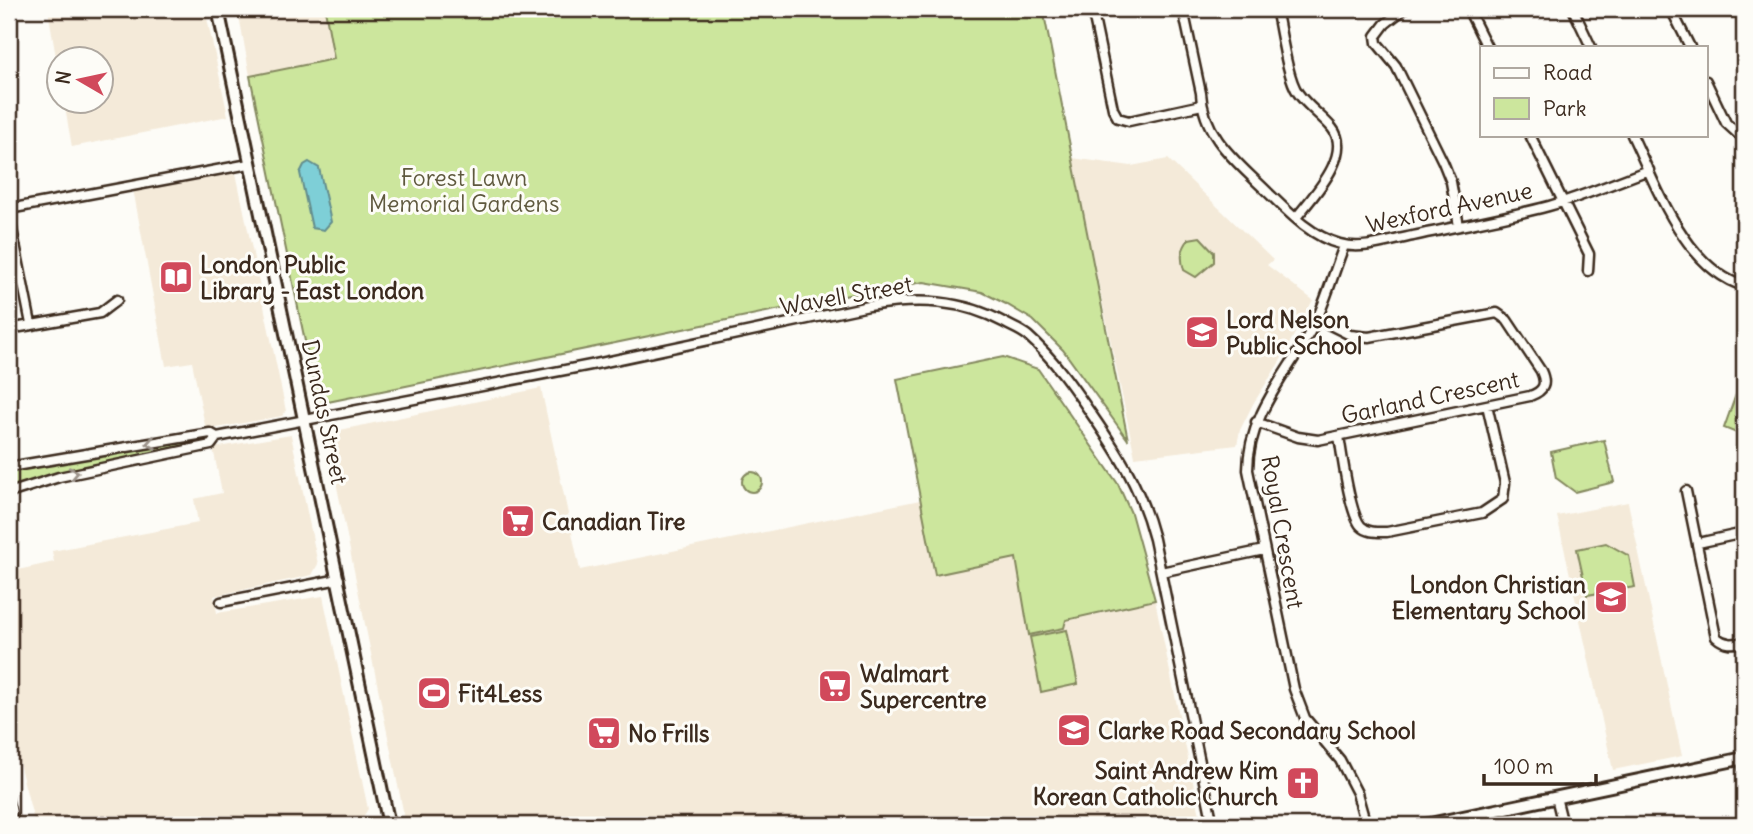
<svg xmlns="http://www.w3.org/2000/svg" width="1753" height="834" viewBox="0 0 1753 834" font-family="Delius,sans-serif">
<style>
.built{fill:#f4ead9}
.green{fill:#cce69d;stroke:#84885e;stroke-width:2}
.water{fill:#7ecfd7;stroke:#638d8d;stroke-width:2}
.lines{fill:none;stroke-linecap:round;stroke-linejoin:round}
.minor-casing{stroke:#3b2a1e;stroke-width:13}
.major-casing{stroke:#3b2a1e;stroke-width:16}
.minor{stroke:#fdfcf7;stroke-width:8}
.major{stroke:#fdfcf7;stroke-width:10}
.rail-casing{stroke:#3b2a1e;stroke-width:5}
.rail{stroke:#fdfcf7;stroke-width:2.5;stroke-dasharray:8;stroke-linecap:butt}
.oneway{stroke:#9c938a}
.labels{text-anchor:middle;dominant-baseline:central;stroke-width:6;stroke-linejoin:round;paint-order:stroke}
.park-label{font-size:23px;fill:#5f593e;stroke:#fdfcf7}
.street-label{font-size:23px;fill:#3b2a1e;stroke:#fdfcf7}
.poi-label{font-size:23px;font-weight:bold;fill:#3b2a1e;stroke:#fdfcf7;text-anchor:start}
</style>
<rect width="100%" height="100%" fill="#fdfcf7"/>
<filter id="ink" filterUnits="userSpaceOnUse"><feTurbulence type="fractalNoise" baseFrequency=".0143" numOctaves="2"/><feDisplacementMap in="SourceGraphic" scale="14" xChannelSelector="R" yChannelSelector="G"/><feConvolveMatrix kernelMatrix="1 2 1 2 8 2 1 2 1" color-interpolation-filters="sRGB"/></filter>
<g filter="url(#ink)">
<!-- built -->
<path class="built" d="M48,9H205L228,116L72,147L64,102H102V60H60L59,76Z
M325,9L335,60L250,76L238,10Z
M1072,158L1131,166L1168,159L1273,260L1267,265L1313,300L1279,363L1253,404L1240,430L1237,445L1135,457Z
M236,173L286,411L282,416L206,430L192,362L166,366L133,189Z
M541,388L580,570L920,500L935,574L1016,558L1064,628L1066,620L1155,600L1202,825H406L326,433Z
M291,435L318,564L312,575L214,596L217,613L323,596L368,809L359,823L348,825H35L9,724V572L54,562L52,551L198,523L194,499L222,493L213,448Z
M1628,502L1682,756L1613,770L1557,516Z"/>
<!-- green -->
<path class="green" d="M325,9H1043L1128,440L1063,350L1033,320L1006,304L982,292L924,282L849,295L318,404L250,76L334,59Z
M1200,237L1214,252V262L1196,277L1184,270C1180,257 1181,250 1189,239Z
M1003,357L1038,369L1118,484L1131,513L1155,600L1066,620L1064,628L1029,635L1016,558L935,575L897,379Z
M1743,375H1744V436L1724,428Z
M209,437V440L71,471L9,488V471Z
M1604,440L1614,482L1575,492L1556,478L1551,452Z
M742 482a10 10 0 1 1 20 0a10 10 0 1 1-20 0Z
M1606,543L1629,556L1635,587L1587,595L1577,549Z
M1067,630L1078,684L1041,692L1030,637Z"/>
<!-- water -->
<path class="water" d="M309,162L319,168L331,222L324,230L312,228L300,173L304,165Z"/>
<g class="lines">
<!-- minor casing -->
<g class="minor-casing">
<path id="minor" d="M1092,9L1113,109L1118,118L1129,121L1202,105
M1183,9L1201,93C1203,132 1230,156 1256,181C1281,204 1306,235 1340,244C1362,251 1391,240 1413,236C1458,226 1504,218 1549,206C1582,197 1616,182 1649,170
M1276,9C1281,29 1287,78 1298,93C1307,106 1322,116 1332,128C1354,155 1311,198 1296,218
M1404,9L1385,24L1376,36L1377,43L1396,66L1443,162L1451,182L1459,226
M1468,9L1487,47
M1573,9L1591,47
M1671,9L1690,47
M1706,81L1726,123L1738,134L1744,132
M1530,135L1589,254L1588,271
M1632,135C1656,185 1685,269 1744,286
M9,209L249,164
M9,214L31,324
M1344,246C1334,271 1327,298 1315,323C1290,371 1248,413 1248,470L1294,689L1305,718L1340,760L1357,793L1366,825
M9,329L100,313L117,300
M1256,422L1298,437L1318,440L1530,396C1544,391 1547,384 1541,371L1507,320L1497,313L1369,337L1350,335L1316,318
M1339,436C1342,455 1350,515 1361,526C1368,533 1377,532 1387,532L1482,513L1503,499L1505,483L1487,405
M9,467L210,433L217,437L591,365L869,306C918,298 961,299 1005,323C1012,327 1021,330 1028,336C1054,359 1073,387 1092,415C1121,457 1141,489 1154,539L1213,825
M1686,491L1716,637C1725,645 1733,644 1744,642
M9,493L59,477L211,445L217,437
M1698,543L1744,533
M1161,572L1264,550
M221,602L339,579
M1741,759L1744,771
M1556,797L1563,825"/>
</g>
<!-- major casing -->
<g class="major-casing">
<path id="major" d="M218,9L389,825
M1425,825L1744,758"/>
</g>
<!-- minor -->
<use href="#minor" class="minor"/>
<!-- major -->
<use href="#major" class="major"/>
<!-- rail casing -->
<g class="rail-casing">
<path id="rail" d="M9,790L18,825"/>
</g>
<!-- rail -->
<use href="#rail" class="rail"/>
</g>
<!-- one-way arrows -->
<defs><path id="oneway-chevron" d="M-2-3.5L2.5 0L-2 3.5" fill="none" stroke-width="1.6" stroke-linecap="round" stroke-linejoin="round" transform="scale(1.75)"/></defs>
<g class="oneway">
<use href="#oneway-chevron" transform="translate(151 443) rotate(170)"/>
<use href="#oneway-chevron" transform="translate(74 473) rotate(-12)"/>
</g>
</g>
<!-- icons -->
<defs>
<g id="library-square" transform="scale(1.75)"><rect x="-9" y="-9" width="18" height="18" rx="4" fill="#d1495b" stroke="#fdfcf7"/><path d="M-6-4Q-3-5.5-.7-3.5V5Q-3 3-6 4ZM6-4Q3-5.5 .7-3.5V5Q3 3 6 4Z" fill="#fff"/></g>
<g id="school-square" transform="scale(1.75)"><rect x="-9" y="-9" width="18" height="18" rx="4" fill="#d1495b" stroke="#fdfcf7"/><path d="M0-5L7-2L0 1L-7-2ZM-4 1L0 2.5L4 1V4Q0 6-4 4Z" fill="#fff"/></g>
<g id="supermarket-square" transform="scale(1.75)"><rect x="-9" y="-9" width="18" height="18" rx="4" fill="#d1495b" stroke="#fdfcf7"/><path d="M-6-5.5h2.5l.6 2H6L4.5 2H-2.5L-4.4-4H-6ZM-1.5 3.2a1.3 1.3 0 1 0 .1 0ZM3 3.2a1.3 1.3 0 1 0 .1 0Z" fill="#fff"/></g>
<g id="stadium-square" transform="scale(1.75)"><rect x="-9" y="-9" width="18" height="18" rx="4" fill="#d1495b" stroke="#fdfcf7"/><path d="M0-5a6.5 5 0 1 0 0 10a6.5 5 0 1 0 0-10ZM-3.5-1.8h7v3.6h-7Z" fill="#fff"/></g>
<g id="church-square" transform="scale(1.75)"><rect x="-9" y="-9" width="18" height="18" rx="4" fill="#d1495b" stroke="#fdfcf7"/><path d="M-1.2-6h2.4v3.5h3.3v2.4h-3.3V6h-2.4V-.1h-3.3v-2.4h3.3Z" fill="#fff"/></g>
</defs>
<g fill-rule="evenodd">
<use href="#library-square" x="176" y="277"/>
<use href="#school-square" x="1202" y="332"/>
<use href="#supermarket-square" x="518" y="521"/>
<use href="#school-square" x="1611" y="597"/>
<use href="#supermarket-square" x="835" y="686"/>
<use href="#stadium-square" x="434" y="693"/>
<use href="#school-square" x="1074" y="730"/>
<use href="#supermarket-square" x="604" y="733"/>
<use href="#church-square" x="1303" y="783"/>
</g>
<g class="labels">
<!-- park labels -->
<g class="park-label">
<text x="464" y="177">Forest Lawn<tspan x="464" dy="26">Memorial Gardens</tspan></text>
</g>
<!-- street labels -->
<g class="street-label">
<text transform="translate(1449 207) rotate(-12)">Wexford Avenue</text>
<text transform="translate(846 295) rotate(-10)">Wavell Street</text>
<text transform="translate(1430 397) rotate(-12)">Garland Crescent</text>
<text transform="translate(325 412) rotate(78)">Dundas Street</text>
<text transform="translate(1283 532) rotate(80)">Royal Crescent</text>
</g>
<!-- poi labels -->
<g class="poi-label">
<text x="200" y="264">London Public<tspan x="200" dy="26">Library - East London</tspan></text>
<text x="1226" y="319">Lord Nelson<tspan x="1226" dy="26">Public School</tspan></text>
<text x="542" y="521">Canadian Tire</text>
<text x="1586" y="584" text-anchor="end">London Christian<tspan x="1586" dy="26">Elementary School</tspan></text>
<text x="860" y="673">Walmart<tspan x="860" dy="26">Supercentre</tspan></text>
<text x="458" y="693">Fit4Less</text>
<text x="1098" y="730">Clarke Road Secondary School</text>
<text x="628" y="733">No Frills</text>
<text x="1278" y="770" text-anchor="end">Saint Andrew Kim<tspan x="1278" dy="26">Korean Catholic Church</tspan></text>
</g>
</g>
<!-- margin -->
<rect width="1753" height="834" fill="none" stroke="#fdfcf7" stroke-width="35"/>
<rect x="18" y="18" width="1718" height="799" fill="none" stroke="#3b2a1e" stroke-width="2.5" filter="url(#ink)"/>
<!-- legend -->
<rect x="1480" y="46" width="228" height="91" fill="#fdfcf7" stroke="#afa8a0" stroke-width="2"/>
<rect x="1494" y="68" width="35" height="10" fill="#fdfcf7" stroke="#afa8a0" stroke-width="2"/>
<text x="1543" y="80" font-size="21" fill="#3b2a1e">Road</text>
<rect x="1494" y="98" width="35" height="21" fill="#cce69d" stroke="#afa8a0" stroke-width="2"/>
<text x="1543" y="116" font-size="21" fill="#3b2a1e">Park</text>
<!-- north arrow -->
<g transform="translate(80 80) rotate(279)"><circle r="33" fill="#fdfcf7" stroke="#afa8a0" stroke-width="2"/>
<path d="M0-5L12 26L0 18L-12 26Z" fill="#d1495b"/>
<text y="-10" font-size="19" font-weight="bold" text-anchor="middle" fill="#3b2a1e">N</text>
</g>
<!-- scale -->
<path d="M1484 774v10h112v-10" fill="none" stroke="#3b2a1e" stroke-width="3.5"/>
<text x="1494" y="774" font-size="21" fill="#3b2a1e" stroke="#fdfcf7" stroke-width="5" paint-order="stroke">100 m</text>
</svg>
